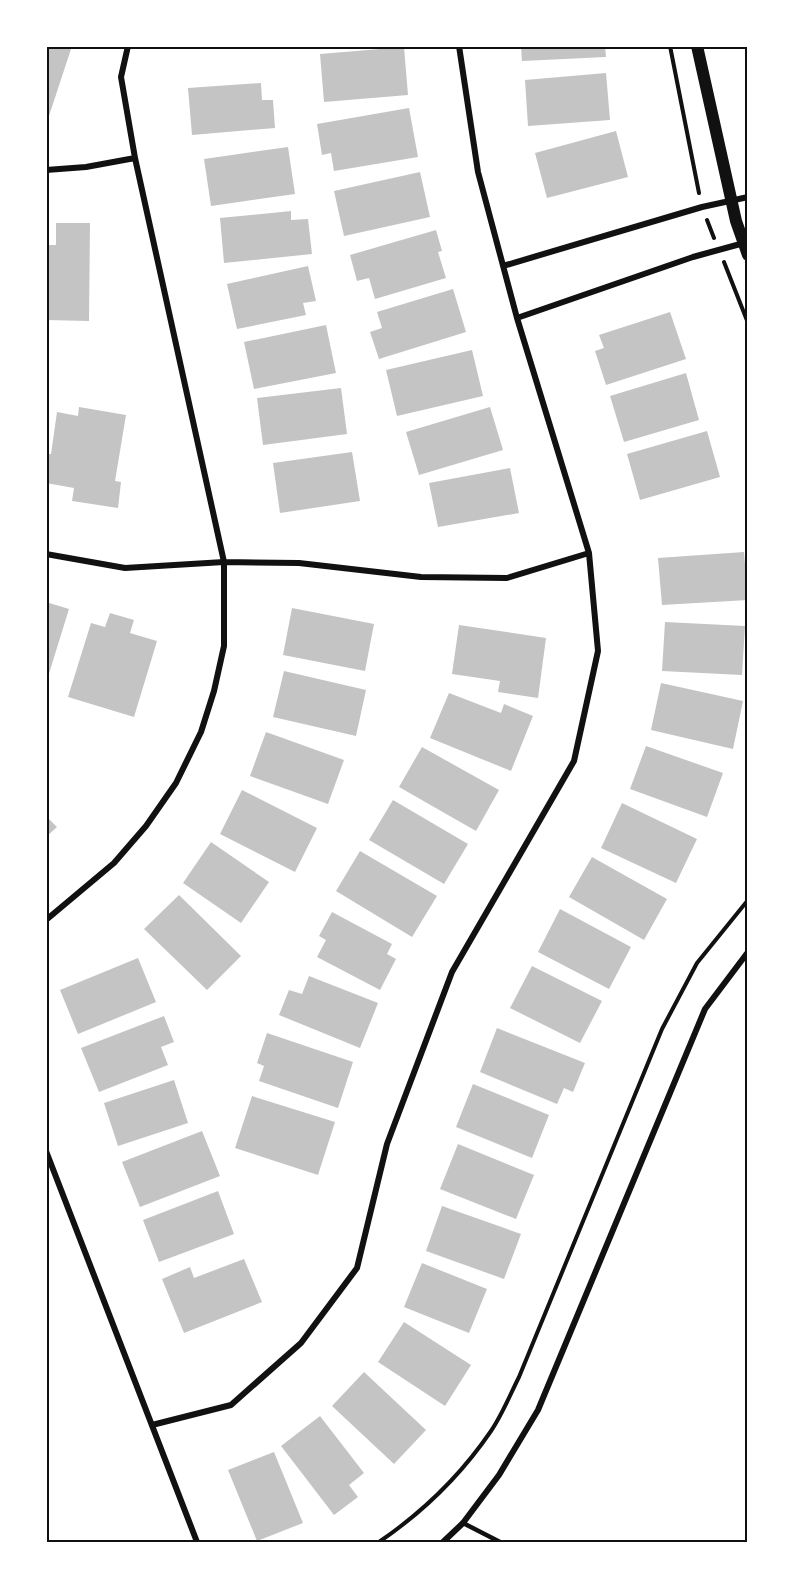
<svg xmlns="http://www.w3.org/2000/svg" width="794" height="1589" viewBox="0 0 794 1589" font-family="'PT Sans',sans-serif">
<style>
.building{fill:#c4c4c4}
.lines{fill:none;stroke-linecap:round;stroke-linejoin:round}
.path{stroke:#111;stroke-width:4}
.service{stroke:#111;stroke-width:4.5}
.minor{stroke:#111;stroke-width:6}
.secondary{stroke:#111;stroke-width:12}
.neatline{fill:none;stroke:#111;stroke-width:2}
</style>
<rect width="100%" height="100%" fill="#fff"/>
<!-- building -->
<path class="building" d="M46,46H72L47,122H46Z
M521,46H605L606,57L522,61Z
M404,47L408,95L324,102L320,54Z
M606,73L610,120L528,126L525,80Z
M261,83L262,100H273L275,128L192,135L188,88Z
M409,108L418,157L334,171L331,153L322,155L317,124Z
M616,131L628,177L547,198L535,153Z
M288,147L295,194L211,206L204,159Z
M420,172L430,217L344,236L334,191Z
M291,211V220L308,219L312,254L224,263L220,218Z
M56,223H90L89,321L46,320V245H56Z
M436,230L442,251L438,252L446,278L375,299L369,278L357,281L350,255Z
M308,266L316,301L303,303L306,315L237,329L227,284Z
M453,289L466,332L379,359L370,332L382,328L377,312Z
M670,312L686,359L606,385L595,351L604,348L599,335Z
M326,325L336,373L254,389L244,342Z
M472,350L483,396L397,416L386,370Z
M686,373L699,420L624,442L610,396Z
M341,388L347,434L263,445L257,398Z
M79,407L126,415L115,481L121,482L118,508L72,501L74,488L46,483V454H51L57,412L78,416Z
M490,407L503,450L419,475L406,432Z
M707,431L720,477L640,500L627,454Z
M352,452L360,501L280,513L273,463Z
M510,468L519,513L438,527L429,483Z
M744,552L748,600L662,605L658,558Z
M46,602L69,609L47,680L46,679Z
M292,608L374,624L365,671L283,655Z
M110,613L134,620L130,633L157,641L134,717L68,697L91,623L105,627Z
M665,622L745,626L742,675L662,671Z
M459,625L546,638L538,698L498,692L500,681L452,674Z
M284,671L366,690L356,736L273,717Z
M661,683L743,701L733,749L651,730Z
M449,693L501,713L504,704L533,716L511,771L430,738Z
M266,732L344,760L328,804L250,776Z
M646,746L723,773L707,817L630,789Z
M422,747L499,790L476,831L399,787Z
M242,790L317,828L295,872L220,834Z
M393,800L468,844L444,884L369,840Z
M622,803L697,839L676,883L601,848Z
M46,816L57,827L46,837Z
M211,842L269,882L241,923L183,883Z
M360,851L437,896L412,937L336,891Z
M592,857L667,899L644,940L569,897Z
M179,895L241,956L207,990L144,929Z
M560,909L631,947L609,989L538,952Z
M332,912L392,944L387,954L396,959L380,990L317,957L326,940L319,936Z
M138,958L156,1002L78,1034L60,990Z
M532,966L602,1001L580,1043L510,1008Z
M309,976L378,1003L360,1048L279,1015L289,990L302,994Z
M164,1016L174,1042L161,1047L168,1065L99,1092L81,1048Z
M497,1028L585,1063L573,1092L564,1088L557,1104L480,1072Z
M267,1033L353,1062L338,1108L259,1081L264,1066L257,1063Z
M174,1080L188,1123L118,1146L104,1103Z
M473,1084L549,1115L532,1158L456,1127Z
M252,1096L335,1122L318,1175L235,1148Z
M202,1131L220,1176L140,1207L122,1162Z
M458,1144L534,1175L516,1219L440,1189Z
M218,1191L234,1234L159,1262L143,1220Z
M442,1206L521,1234L504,1279L426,1251Z
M244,1259L262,1302L184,1333L162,1279L190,1267L194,1278Z
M422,1263L487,1289L469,1333L404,1307Z
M404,1322L471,1365L445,1406L378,1362Z
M364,1372L426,1430L394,1464L332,1406Z
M320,1416L364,1473L349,1485L358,1497L334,1515L281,1446Z
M274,1452L303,1523L257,1541L228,1470Z"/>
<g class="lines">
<!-- path -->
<path class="path" d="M670,46L699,193
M707,220L714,238
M724,262L748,323
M379,1542C423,1512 461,1475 491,1431C502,1415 510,1395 519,1377L662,1029L697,963L748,900"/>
<!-- service -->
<path class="service" d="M463,1523L500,1542"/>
<!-- minor -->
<path class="minor" d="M46,170L86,167L135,158
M503,266L702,207L748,197
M517,318L693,257L744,243
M46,554L125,568L224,562L299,563L421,577L507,578L589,553
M46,920L114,863L146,826L176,783L201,732L214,691L224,646V562L135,158L121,77L128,46
M46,1151L197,1542
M152,1425L231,1405L301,1343L357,1268L387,1144L452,972L574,761L598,651L589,553L517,318L478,172L459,46
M443,1542L463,1523L499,1475L538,1410L705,1009L748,952"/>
<!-- secondary -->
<path class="secondary" d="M697,46L736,221L748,255"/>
</g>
<!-- border -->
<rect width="794" height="1589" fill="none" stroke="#ffffff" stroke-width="96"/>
<rect x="48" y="48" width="698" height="1493" class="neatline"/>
</svg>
